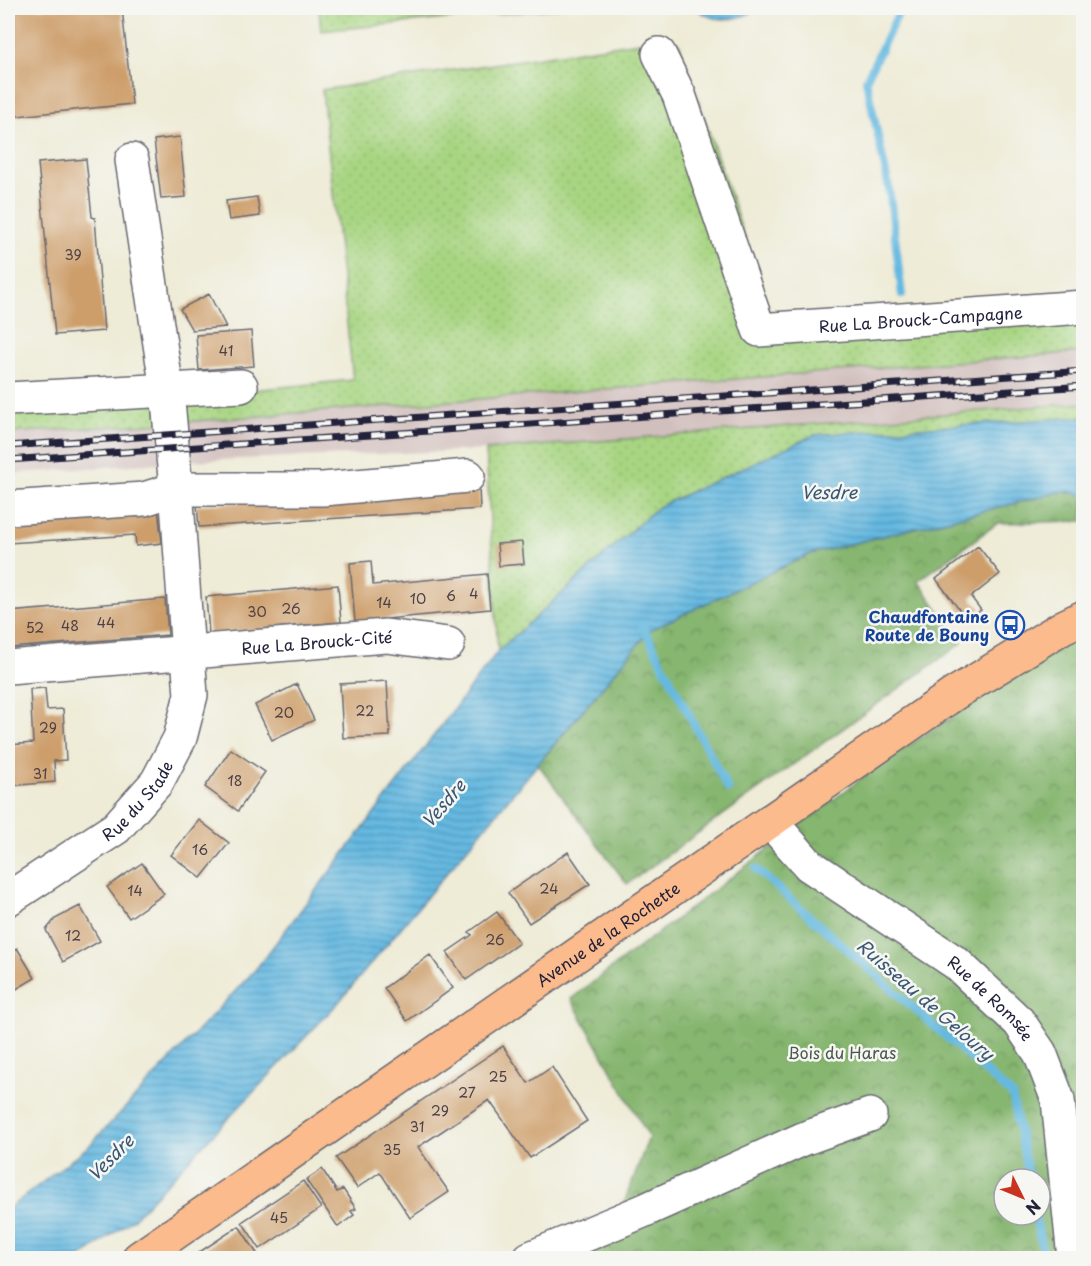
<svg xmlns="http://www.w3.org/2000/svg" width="1091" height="1266" viewBox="0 0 1091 1266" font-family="'Playpen Sans',sans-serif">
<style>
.railway{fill:#d1bfbd}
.grass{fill:url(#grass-dots);stroke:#657c5e;stroke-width:1.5}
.forest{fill:url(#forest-crowns);stroke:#546c56;stroke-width:1.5;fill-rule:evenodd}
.water{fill:url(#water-rules);stroke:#446e8e;stroke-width:1.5}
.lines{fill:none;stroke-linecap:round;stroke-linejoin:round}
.stream{stroke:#65b9e1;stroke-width:8}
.building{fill:#cd9e6b}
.minor-casing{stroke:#696871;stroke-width:36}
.major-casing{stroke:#696871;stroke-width:36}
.minor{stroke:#fff;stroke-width:33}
.major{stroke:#fbbb8c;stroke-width:33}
.rail-casing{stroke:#22223b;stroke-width:7}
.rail{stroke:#f6f6f2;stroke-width:4.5;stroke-dasharray:14;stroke-linecap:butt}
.labels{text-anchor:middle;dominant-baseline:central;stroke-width:5;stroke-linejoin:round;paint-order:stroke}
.number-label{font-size:14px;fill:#4d4147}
.street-label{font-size:16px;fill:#22223b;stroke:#f6f6f2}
.transit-label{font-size:16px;font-weight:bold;fill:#164399;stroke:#f6f6f2;text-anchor:end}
.park-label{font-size:16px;fill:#4a5850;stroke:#f6f6f2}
.water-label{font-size:18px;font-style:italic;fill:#395775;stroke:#f6f6f2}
</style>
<defs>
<pattern id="grass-dots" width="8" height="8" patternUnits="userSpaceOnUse" patternTransform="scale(1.5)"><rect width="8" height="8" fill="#a8d582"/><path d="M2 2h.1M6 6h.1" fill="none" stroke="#90b771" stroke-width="1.8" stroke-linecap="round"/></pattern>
<pattern id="forest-crowns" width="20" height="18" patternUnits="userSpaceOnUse" patternTransform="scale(1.5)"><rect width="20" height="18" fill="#86b670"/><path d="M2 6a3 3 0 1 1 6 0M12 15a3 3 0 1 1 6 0" fill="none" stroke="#6d945d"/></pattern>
<pattern id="water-rules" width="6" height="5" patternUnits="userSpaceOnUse" patternTransform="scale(1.5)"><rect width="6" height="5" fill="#65b9e1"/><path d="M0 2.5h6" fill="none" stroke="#5396b8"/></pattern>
</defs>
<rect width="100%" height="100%" fill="#f6f6f2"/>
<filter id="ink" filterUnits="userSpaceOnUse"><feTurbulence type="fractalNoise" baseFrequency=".0167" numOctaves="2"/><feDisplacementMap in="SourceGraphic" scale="12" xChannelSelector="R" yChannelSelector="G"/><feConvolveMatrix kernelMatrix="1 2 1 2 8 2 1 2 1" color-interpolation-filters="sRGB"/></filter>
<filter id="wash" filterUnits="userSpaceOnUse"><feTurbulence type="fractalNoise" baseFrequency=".008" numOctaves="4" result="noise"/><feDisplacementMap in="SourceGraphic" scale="24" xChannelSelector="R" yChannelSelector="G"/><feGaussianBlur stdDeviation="1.35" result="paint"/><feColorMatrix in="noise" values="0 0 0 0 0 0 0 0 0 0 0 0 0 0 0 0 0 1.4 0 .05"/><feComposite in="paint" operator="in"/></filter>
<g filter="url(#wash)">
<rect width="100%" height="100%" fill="#eeebd6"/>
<!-- railway -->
<path class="railway" d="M1083,352V403L486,450L185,461L182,422Z
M158,424L161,463L8,474V433Z"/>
<!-- grass -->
<path class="grass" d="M319,8H559L321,31Z
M652,40L679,43L775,329L1083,307V352L182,422L8,433V411L190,396L353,380L322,90Z
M1083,403V417L814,435L658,507L498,651L486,450Z"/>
<!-- forest -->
<path class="forest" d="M1064,491L1083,495V521L998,523L918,581L962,643L627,884L538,764L650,630L810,554Z
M1083,633V1258H529L619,1216L649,1137L571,999L879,765L1074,637ZM1004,1179H1040V1215H1004Z"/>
<!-- water -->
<path class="water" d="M696,8H758C741,21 712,24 696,8Z
M1083,417V495L1064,491L810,554L650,630L338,1003L133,1219L80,1258H8V1209L89,1146L256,969L498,651L658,507L814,435Z"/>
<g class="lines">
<!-- stream -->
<path class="stream" d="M901,8L866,80L889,188L902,295
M642,625L728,789
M756,869L1012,1095L1029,1179
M1035,1215L1044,1258"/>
</g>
<g id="blocks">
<!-- building -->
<path class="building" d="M8,8H122L132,104L8,117Z
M180,137L186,197L161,199L154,140Z
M86,159L92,217L95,218L104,331L55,335L38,163Z
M257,197L260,216L229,220L226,201Z
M209,294L226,327L192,330L180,309Z
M251,331L254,366L199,370L196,335Z
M479,487L480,509L199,527L197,505Z
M158,509L162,543L136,546L135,535L8,543V519Z
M522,542L524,564L499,566L497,544Z
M978,546L1000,574L971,597L981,610L967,620L936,579Z
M371,561L373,585L487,574L490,609L355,622L350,563Z
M338,585L341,622L209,634L206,597Z
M165,599L168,635L8,648V612Z
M387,681L390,736L343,738L340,684Z
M297,684L314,720L272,740L255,705Z
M45,688L47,710L63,709L66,760L54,761L55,782L8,786V745L33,743L30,689Z
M231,749L265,772L238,811L205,787Z
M199,820L229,843L201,878L171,855Z
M568,852L590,884L529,923L508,893Z
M142,863L164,894L129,918L107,887Z
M80,906L100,941L63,962L46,930L55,919Z
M497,912L519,943L466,980L447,952L472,935L469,932Z
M17,948L35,978L8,994V954Z
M430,955L453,988L407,1021L384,988Z
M503,1046L528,1083L552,1067L587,1121L530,1158L489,1100L418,1147L449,1192L410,1218L380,1172L357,1188L336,1158Z
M322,1169L337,1192L343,1189L356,1209L351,1211L354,1215L338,1227L306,1180Z
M303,1181L321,1208L260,1249L242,1222Z
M239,1226L258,1255L253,1258H194L192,1257Z"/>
</g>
</g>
<g filter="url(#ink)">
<use href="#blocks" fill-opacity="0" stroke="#696871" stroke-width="1.5"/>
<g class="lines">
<!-- minor casing -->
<g class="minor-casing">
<g id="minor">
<path id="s1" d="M659,54L679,95L759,330L1084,307"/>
<path d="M8,399L241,386"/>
<path d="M8,508L144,499L176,489H323L468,476"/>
<path id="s2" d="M8,667L386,636L448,644"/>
<path id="s3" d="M770,821L809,865L956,963L1019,1022L1040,1053L1058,1100L1074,1258"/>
<path id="s4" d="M8,899L116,828L157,782L180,738L191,695L176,489L167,390L132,160"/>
<path d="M530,1258L643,1211L803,1139L870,1115"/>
</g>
</g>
<!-- major casing -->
<g class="major-casing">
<g id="major">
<path id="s5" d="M139,1258L954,694L1063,627L1084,617"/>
</g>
</g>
<!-- minor -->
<use href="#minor" class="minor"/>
<!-- major -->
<use href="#major" class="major"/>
<!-- rail casing -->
<g class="rail-casing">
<path id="rail" d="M8,446L1084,371
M8,460L1084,386"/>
</g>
<!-- rail -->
<use href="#rail" class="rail"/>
</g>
</g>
<!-- icons -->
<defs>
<g id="bus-ring" transform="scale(1.5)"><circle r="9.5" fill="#f6f6f2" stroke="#1a4fb4" stroke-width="1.5"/><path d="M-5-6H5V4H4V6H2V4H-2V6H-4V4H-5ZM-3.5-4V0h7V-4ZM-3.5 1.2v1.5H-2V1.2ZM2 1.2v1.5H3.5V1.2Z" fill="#1a4fb4"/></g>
</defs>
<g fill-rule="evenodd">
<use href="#bus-ring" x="1010" y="625"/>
</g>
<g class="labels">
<!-- number labels -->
<g class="number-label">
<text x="73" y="254">39</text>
<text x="226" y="350">41</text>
<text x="474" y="593">4</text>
<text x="451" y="595">6</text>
<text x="418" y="598">10</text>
<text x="384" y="602">14</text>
<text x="291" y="608">26</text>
<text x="257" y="611">30</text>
<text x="106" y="622">44</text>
<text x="70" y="625">48</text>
<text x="35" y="627">52</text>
<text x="365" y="710">22</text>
<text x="284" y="712">20</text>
<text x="48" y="727">29</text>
<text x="40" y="773">31</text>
<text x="235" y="780">18</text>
<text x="200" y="849">16</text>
<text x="549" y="888">24</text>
<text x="135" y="890">14</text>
<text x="73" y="935">12</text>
<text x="495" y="939">26</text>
<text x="498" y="1076">25</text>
<text x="467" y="1092">27</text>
<text x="440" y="1110">29</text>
<text x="417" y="1126">31</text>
<text x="392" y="1149">35</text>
<text x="279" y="1217">45</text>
</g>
<!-- street labels -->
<g class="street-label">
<text stroke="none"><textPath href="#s1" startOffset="456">Rue La Brouck-Campagne</textPath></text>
<text stroke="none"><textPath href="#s2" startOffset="310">Rue La Brouck-Cité</textPath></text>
<text stroke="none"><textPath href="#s4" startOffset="164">Rue du Stade</textPath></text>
<text stroke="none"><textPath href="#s5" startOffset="570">Avenue de la Rochette</textPath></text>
<text stroke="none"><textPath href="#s3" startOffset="285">Rue de Romsée</textPath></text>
</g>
<!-- transit labels -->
<g class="transit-label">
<text x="989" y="616">Chaudfontaine<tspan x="989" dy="18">Route de Bouny</tspan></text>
</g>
<!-- park labels -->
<g class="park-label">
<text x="842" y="1052">Bois du Haras</text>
</g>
<!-- water labels -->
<g class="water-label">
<text x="829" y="491">Vesdre</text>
<text transform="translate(443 803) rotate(-49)">Vesdre</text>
<text transform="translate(926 999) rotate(41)">Ruisseau de Geloury</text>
<text transform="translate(110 1157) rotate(-45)">Vesdre</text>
</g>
</g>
<!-- margin -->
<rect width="1091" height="1266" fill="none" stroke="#f6f6f2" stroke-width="30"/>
<!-- north arrow -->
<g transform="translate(1022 1197) rotate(133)"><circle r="28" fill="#f6f6f2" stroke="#a1a1a9" stroke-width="1.5"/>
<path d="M0-4.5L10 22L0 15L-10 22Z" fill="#c8321e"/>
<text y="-9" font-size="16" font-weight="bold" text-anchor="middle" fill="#22223b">N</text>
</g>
</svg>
